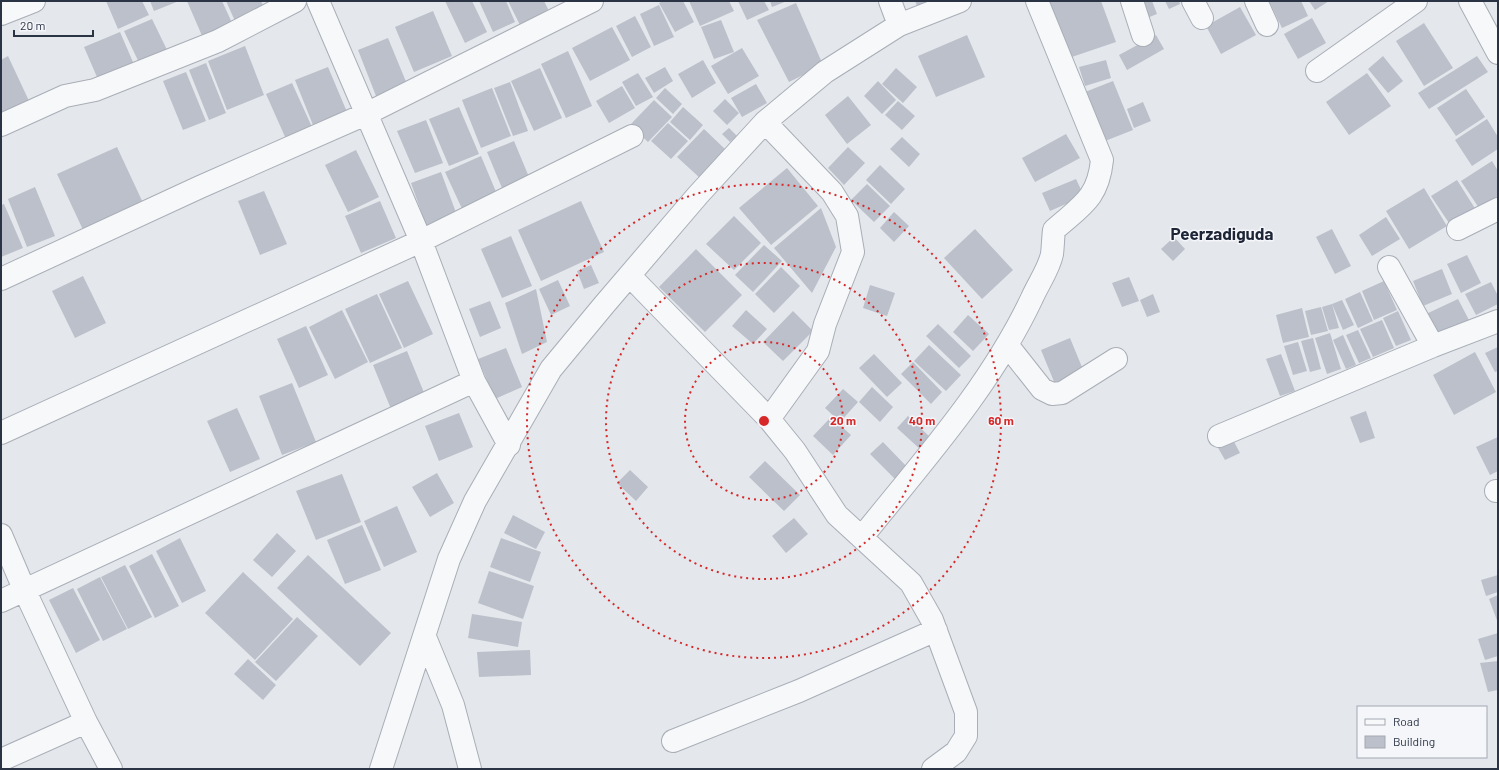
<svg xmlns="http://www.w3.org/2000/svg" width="1499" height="770" viewBox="0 0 1499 770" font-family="Barlow,sans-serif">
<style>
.building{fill:#bbc0ca}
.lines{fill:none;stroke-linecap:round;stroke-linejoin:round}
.minor-casing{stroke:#a9aeb7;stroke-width:24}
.minor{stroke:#f7f8fa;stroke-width:22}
.ring{fill:none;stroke:#d62828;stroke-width:2;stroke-dasharray:2 4}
.labels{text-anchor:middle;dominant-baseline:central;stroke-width:3;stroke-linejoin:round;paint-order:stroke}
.district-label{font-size:17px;font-weight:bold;fill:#1d2536;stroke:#f4f6f9}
.centre{fill:#d62828;stroke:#f4f6f9;stroke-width:2}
.ring-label{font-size:12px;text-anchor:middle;font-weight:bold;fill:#d62828;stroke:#f4f6f9;stroke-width:3;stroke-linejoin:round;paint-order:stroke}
</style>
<rect width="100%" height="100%" fill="#e4e7ec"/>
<!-- building -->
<path class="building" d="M106,1H142L149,15L118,29Z
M150,1H179L154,11Z
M187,1H222L233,25L203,38Z
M226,1H261L265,9L235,21Z
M445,1H472L487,32L465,43Z
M479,1H506L515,22L493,32Z
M508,1H544L549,11L520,25Z
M663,1H683L694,22L675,32L659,3Z
M689,1H729L734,11L700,26Z
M738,1H764L769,10L747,20Z
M770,1H787L772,7Z
M915,1H934L918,8Z
M1043,1H1101L1116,42L1063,60Z
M1140,1H1152L1157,14L1147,18Z
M1165,1H1179L1180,4L1169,9Z
M1269,1H1301L1308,16L1282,28Z
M1309,1H1329L1315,10Z
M796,3L823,65L789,82L757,20Z
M659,5L674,37L654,46L640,14Z
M1240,7L1256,35L1221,54L1206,26Z
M433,11L452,56L414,72L395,27Z
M635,16L651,47L632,57L616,26Z
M1312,18L1326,43L1298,59L1284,34Z
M152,19L170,56L142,69L124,31Z
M721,20L734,52L714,59L701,27Z
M1424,23L1453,68L1424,86L1396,41Z
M612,27L630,60L590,81L572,48Z
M120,32L136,69L100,84L84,47Z
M967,35L985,77L936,97L918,56Z
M1156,35L1164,49L1127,70L1119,55Z
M388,38L409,89L378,101L358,50Z
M245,46L264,95L227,110L208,61Z
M742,48L759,76L728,94L711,66Z
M568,51L592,106L566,118L541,64Z
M8,56L30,103L4,115L1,108V60Z
M1383,56L1403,81L1388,93L1368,69Z
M1477,56L1488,72L1429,109L1418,93Z
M703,60L716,83L692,98L678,74Z
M1106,60L1111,78L1085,86L1079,67Z
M206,63L226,113L209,120L189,70Z
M328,67L347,112L313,125L295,80Z
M665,67L673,81L654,93L645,78Z
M540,68L562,118L534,131L511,81Z
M896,68L917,87L903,103L882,84Z
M186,72L206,121L183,130L163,81Z
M638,73L653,97L636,106L622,82Z
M1367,73L1391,106L1349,135L1326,102Z
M878,81L896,100L882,114L864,96Z
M1113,81L1133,130L1105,141L1085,92Z
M510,82L528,131L513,136L494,88Z
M292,83L312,127L286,139L266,94Z
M756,84L767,103L742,117L731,98Z
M622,86L635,108L609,123L596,101Z
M492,88L511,136L481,148L462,100Z
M665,88L682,104L673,114L656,98Z
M1466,89L1485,117L1456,136L1437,108Z
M848,96L871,125L847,144L825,115Z
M725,99L739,113L727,125L713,111Z
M654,100L672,117L648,142L630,125Z
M898,101L915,116L902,130L885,115Z
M1143,102L1151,121L1134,128L1127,109Z
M459,107L479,154L449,166L429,119Z
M683,107L703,125L690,140L670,122Z
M1487,119L1498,137V149L1472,166L1455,140Z
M426,120L443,163L415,173L397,131Z
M668,123L688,141L671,159L651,141Z
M729,128L737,136L730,142L722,134Z
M704,129L727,151L700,178L677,157Z
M1066,134L1080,158L1035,182L1022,158Z
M902,137L920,154L909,167L890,149Z
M514,141L529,177L502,188L487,152Z
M117,147L144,205L84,232L57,174Z
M848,147L865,163L844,185L828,168Z
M356,150L379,197L348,212L325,165Z
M481,156L499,199L464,213L445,172Z
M1492,161L1498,171V196L1479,208L1461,181Z
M880,165L905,189L891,204L866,180Z
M787,168L818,206L771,245L739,208Z
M441,172L458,218L427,228L411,183Z
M1076,179L1084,196L1050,211L1042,193Z
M1457,180L1476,210L1451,226L1431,196Z
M867,184L890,206L874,222L851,200Z
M35,187L55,236L27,247L8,199Z
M1424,188L1447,226L1409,249L1386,211Z
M264,191L287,244L260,255L238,201Z
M380,201L396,238L361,253L345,216Z
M581,201L604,252L541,281L518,230Z
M4,204L23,248L1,257V205Z
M821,208L836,247L812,293L774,248Z
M894,212L909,226L894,242L880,228Z
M734,216L761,243L734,270L706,244Z
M1386,217L1400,239L1372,256L1359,235Z
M975,229L1013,270L982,299L944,258Z
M1332,229L1351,266L1335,274L1316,237Z
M511,236L532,286L502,298L481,249Z
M1174,237L1185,249L1173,261L1161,249Z
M764,245L782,261L753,292L735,275Z
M696,249L742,295L705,332L659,287Z
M1467,255L1481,283L1461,293L1447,264Z
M591,265L599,283L584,289L577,271Z
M781,267L800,286L774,313L755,294Z
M1442,269L1452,294L1423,306L1413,281Z
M83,276L106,323L75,338L52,291Z
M1129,277L1139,301L1122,307L1112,283Z
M558,280L570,306L551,315L539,289Z
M408,281L433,334L404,348L379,294Z
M1384,281L1397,310L1374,320L1362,291Z
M1491,282L1498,296V304L1476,315L1465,294Z
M870,285L895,293L887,316L863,308Z
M536,289L547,342L522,354L505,303Z
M1360,292L1373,321L1358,328L1345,299Z
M377,294L402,348L370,363L345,309Z
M1153,294L1160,312L1147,317L1140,300Z
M1458,299L1470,322L1437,338L1426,314Z
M1342,300L1354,325L1343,330L1332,304Z
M490,301L501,328L480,337L469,309Z
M1332,304L1339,328L1329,330L1322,307Z
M1321,307L1328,331L1311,335L1305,311Z
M1302,308L1309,337L1283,343L1276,315Z
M342,310L368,362L335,379L309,327Z
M746,310L767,329L753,344L732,326Z
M793,311L813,331L783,361L763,342Z
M1398,311L1411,340L1396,346L1383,318Z
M968,315L989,334L973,351L953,332Z
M1382,320L1394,348L1373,357L1360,329Z
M938,324L971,356L959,368L926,336Z
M306,326L328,375L299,388L277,339Z
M1358,330L1371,358L1359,363L1346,335Z
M1330,333L1341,369L1327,374L1315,338Z
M1343,335L1356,365L1346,369L1333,340Z
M1070,338L1084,372L1055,384L1041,350Z
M1313,338L1321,369L1310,372L1301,341Z
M1298,342L1307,371L1293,375L1284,346Z
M929,345L961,375L946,391L914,361Z
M1498,347V371L1495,372L1485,353Z
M506,348L522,387L495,399L478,359Z
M407,351L425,395L391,409L373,365Z
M1475,352L1496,392L1454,415L1433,375Z
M874,354L902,383L887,397L859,368Z
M1281,354L1295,391L1280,396L1266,359Z
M913,362L942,392L931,404L901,374Z
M292,383L316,442L282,455L259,396Z
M872,387L893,407L880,422L859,402Z
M843,389L858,402L840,422L825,408Z
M237,408L260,459L230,472L207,421Z
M1366,411L1375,438L1360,443L1350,417Z
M459,413L473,447L439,461L425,426Z
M908,416L932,439L921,450L897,428Z
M831,417L851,435L833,455L813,436Z
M1498,437V471L1490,475L1476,447Z
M1232,438L1240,453L1225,460L1217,446Z
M883,442L909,469L897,481L870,454Z
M765,461L800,495L784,511L749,477Z
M630,470L648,487L636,501L617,483Z
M437,473L454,503L430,517L412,487Z
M342,474L361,522L316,540L296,491Z
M397,506L417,552L384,567L364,521Z
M513,515L545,532L536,549L504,533Z
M794,518L808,534L786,553L772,536Z
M362,525L381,570L345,584L327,540Z
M277,533L296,551L272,577L253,560Z
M180,538L206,591L182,603L156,551Z
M501,538L541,552L530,582L490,567Z
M152,554L179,606L155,618L129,566Z
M308,555L391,633L360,666L277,588Z
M125,565L152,617L128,629L101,577Z
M489,571L534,586L523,619L478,603Z
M243,572L293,619L255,660L205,613Z
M1498,575V592L1486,596L1481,580Z
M100,577L127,629L103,641L77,589Z
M73,588L100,640L76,653L49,600Z
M1498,595V623L1489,599Z
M472,614L522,622L518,647L468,638Z
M297,617L318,636L276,681L255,662Z
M1498,633V656L1485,660L1478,639Z
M530,650L531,675L479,677L477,652Z
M248,659L276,685L263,700L234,674Z
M1498,661V690L1488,692L1480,663Z"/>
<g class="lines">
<!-- minor casing -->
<g class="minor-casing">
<path id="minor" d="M318,1L421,241L474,381L509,445
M890,1L899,25
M1132,1L1143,35
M1193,1L1202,18
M1256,1L1267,25
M1470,1L1498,53
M1,14L34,1
M1317,71L1416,1
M765,122L832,192L847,216L853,252L825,324L818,351L769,419L795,451L837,515L911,583L932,620L966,712V736L956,752L933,769
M1,125L65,96L95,90L218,41L295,1
M1458,229L1498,209
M1389,267L1433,346
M630,276L769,419
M1,279L200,187L366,114L592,1
M1008,346L1042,389L1052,394L1062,393L1116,359
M1,433L421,241L632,136
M1219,436L1433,346L1498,321
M1496,491H1498
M1,535L24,589L86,722L111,769
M862,537C923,461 990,387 1032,298C1038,284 1049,269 1052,254C1053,246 1053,238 1054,230C1081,206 1098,199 1102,160L1037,1
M1,601L474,381
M425,637L453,705L470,769
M673,741L799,691L936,630
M1,760L86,722
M381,769L449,559L475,501L551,369L604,305L698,195L765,122L825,72L899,25L960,1"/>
</g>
<!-- minor -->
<use href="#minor" class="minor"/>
</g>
<!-- distance rings -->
<g class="ring">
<circle cx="764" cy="421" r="79"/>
<circle cx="764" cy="421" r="158"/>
<circle cx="764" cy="421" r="237"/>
</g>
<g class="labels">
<!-- district labels -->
<g class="district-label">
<text x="1222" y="233">Peerzadiguda</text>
</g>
</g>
<circle cx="764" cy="421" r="6" class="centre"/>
<g class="ring-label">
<text x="843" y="425">20 m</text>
<text x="922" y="425">40 m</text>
<text x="1001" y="425">60 m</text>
</g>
<!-- border -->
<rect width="1499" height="770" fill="none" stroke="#2b3445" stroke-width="4"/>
<!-- legend -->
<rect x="1357" y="706" width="130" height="52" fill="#f4f6f9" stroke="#a4a8b1"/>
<rect x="1365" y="719" width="20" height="6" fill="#f7f8fa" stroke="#a4a8b1"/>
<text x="1393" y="726" font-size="12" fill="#2b3445">Road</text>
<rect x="1365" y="736" width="20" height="12" fill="#bbc0ca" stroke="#a4a8b1"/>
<text x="1393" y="746" font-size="12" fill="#2b3445">Building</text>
<!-- scale -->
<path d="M14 30v6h79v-6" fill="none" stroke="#2b3445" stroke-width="2"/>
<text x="20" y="30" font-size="12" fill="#2b3445" stroke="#f4f6f9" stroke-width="3" paint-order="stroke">20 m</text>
</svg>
